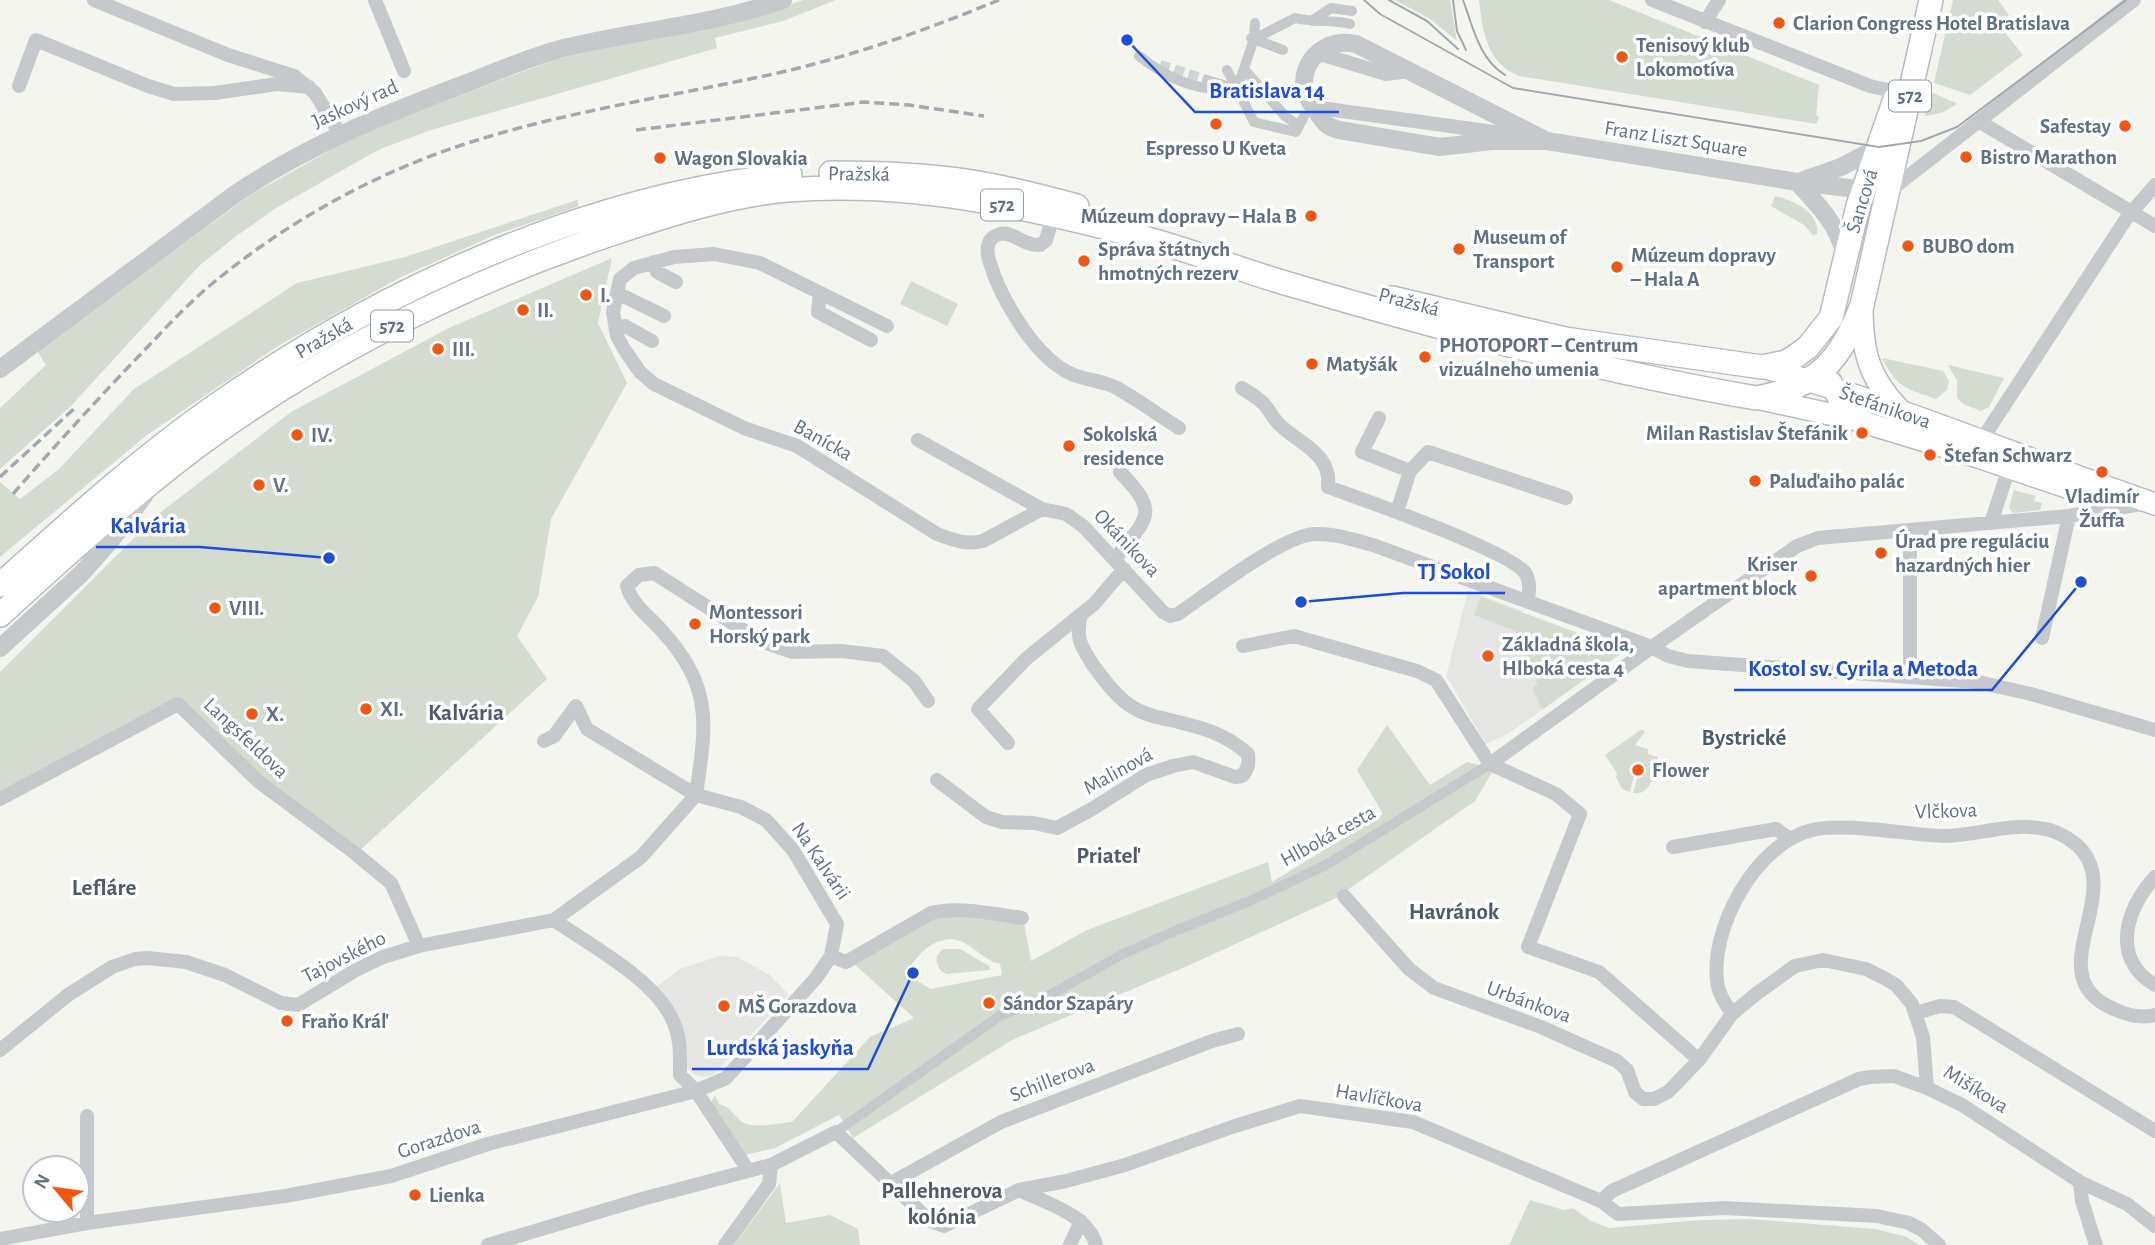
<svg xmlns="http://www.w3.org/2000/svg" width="2155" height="1245" viewBox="0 0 2155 1245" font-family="'Alegreya Sans',sans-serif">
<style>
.built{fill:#e5e6e3}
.green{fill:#d4dcd0;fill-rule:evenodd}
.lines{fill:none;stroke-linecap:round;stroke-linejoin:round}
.pedestrian-tunnel{stroke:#cfd4d4;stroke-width:10;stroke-dasharray:10 5;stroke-linecap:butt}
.secondary-casing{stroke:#b7bcc1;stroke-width:24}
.primary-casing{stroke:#b8bbbf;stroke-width:26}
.pedestrian{stroke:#c6c9cc;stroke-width:10}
.minor{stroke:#c6c9cc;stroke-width:14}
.tertiary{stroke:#c6c9cc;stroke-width:18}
.secondary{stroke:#fff;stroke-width:21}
.primary{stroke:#fff;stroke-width:23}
.tram{stroke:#a3a8af;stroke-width:2}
.rail{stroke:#a3a8af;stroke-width:3.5;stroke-dasharray:10 5;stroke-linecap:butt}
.poi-dot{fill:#f5550f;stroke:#fff;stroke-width:2.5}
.labels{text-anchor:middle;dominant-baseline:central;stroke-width:7;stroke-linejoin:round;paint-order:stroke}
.shield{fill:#fff;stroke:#909ca9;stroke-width:2}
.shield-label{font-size:19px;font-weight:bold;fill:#607184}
.poi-label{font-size:21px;font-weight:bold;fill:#607184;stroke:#fff;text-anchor:start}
.street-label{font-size:21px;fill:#607184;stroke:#fff}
.neighbourhood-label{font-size:23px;font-weight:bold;fill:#4f5b68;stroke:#fff}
.leader{fill:none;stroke:#1d4ed8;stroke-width:2.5}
.callout-dot{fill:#1d4ed8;stroke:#fff;stroke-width:2.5}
.callout-label{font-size:23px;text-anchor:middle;font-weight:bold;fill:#1d4ed8;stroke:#fff;stroke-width:7;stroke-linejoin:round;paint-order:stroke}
</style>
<rect width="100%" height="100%" fill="#f4f5ef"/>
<!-- built -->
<path class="built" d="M1468,591L1523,611L1515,633L1537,685L1532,688L1542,710L1506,735L1486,744L1446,676Z
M720,956L737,957L770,975L789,995L713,1075L704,1077L695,1075L687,1067L656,987L682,968Z"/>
<!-- green -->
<path class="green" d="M803,0H836L783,21L715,38L717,48L431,130L378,150L276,208L235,237L199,266L71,406L0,469V408L46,365L37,351L252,194L361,133L551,61L602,48L718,27L763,15Z
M1395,0H1450L1457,41L1430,19Z
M1479,0H1609L1819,85L1816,115L1819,117L1816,124L1519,76C1486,63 1483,31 1479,0Z
M1953,0H1998L2009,15L1998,24L2023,55L1970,95L1934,83Z
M1933,93L1956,103L1957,104L1941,113L1925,116L1929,96Z
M1775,196C1793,200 1820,212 1817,234L1813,235L1804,225L1771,206Z
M577,200L579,206L495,235L401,277L278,346L147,435L0,557V482L20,499L58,470L134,389L297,283L405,257Z
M612,258L598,323L627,383L551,519L538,597L517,636L547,679L356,854L259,782L178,704L0,799V672L157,515L291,412L449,328Z
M911,281L958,304L947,326L900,304Z
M1882,358L1943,371L1949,381L1947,390L1936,399C1905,388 1898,389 1882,358Z
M1948,365L2004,378L1989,407L1981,411L1963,404L1957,398V381Z
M2014,490L2036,496L2034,501L2042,503L2040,510L2014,513L2011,511L2009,507Z
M1481,597L1621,649L1622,653L1542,710L1532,688L1537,684L1515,631L1474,615Z
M1387,725L1430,785L1467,762L1494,769L1475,801L1336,898L1192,964L1012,1040L853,1138L839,1115L775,1148L745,1155L711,1102L715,1095L719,1104C732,1108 732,1114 741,1121C753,1130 778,1123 792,1122L870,1037L914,1018L852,962L942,913L1024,922L1031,961L1087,930L1268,862L1272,882L1383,814L1357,770ZM950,939C971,940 981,960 1000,964L1002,975L931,989L907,975L906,972C919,955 927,942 950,939Z
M1642,729L1645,732L1635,745L1648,749V754L1658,757C1653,772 1653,796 1633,793L1638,776L1646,771L1642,763L1630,766L1634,776L1630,792L1622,789L1616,777L1617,773L1605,755Z
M944,949H960L989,966L990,970L947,974L941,971C935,962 934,955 944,949Z
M780,1183L786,1223L830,1215L858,1229L860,1245H734Z
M1530,1200L1564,1210L1573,1208L1591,1221L1609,1228L1701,1220L1750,1219L1875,1229L1904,1236L1920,1245H1509Z"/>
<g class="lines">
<!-- pedestrian-tunnel -->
<path class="pedestrian-tunnel" d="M1160,65L1207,80"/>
<!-- secondary casing -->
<g class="secondary-casing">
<path id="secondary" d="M1862,305C1862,349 1867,376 1899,409
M1762,367C1896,404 2024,459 2155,504
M1831,382L1842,406L1866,423L1978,457L2075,490
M1756,398L1857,420"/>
</g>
<!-- primary casing -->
<g class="primary-casing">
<path id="primary" d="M831,173C871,173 911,174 950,179C993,184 1035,195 1077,206
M1392,298L1565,339L1762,367L1786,362L1796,356L1808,347L1831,318L1858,206L1895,99
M0,585C68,524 136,462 211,409C377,291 586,195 790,175
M0,615C64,557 127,499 196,447C325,352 469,281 620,231C674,213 731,195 787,190C853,185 923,190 988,202C1044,212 1100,225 1155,241C1201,254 1246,272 1292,285C1445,330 1599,371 1756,398C1817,388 1841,360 1862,305L1931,0"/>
</g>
<!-- pedestrian -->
<path class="pedestrian" d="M1312,21L1331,8L1352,11
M1251,38L1283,50
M1254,39L1255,23
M1139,56C1163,75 1193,90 1223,89
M1244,69L1285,116L1299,126
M1227,70L1237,89L1254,39L1295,18C1314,23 1331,19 1350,24
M1207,80L1237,89L1254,122L1296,132L1304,116
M836,1132L1001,1015L1043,999L1121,955L1170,933L1252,900L1326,865L1490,764"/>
<!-- minor -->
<path class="minor" d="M94,0L228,55L294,76L315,93L340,134
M375,0L404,71
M1652,0L1870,86L1896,92L1905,87
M1705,22L1719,0
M1317,53L1386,74L1410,71
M19,86L36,40L148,86L174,94L215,93L277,84L309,87
M1313,107L1515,135
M1980,122L2155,226
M1888,192L2134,0
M1053,216L1046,240L1040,245C1022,246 1014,231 1000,234C987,237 986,249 989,260C1000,298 1036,360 1074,375C1087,380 1102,381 1115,387C1137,399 1158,415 1179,428
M654,262L657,272L676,282
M617,293L664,316
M820,293L818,312L871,340
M887,326L760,263L714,254L674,257L634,268L620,279L613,312L617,336L624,349L640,372L654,384L744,428L797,446L937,534C953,540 966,545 983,541L1042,509
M616,328L625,326L652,341
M1242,388C1249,393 1257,397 1264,404C1270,411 1274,420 1281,426C1300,444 1332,454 1328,487C1361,499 1513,552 1526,574C1530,582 1530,593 1527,601
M1379,418L1362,452L1410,471
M918,440L1042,509L1066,514L1083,526L1163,612L1170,616L1178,614C1207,594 1282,536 1314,534C1334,533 1354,540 1373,545L1652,647L1668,656L1688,661L1978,682L2031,694L2155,730
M1981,441L2126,219L2155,185
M1397,512L1410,471L1428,452L1566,498
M1991,523L2009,468L2008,459
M1115,559C1147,517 1161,514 1120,472
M2042,638L2069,516
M1243,646L1294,636L1417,671L1436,680L1490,764
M1910,676V530
M1008,743L978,709L1027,658L1094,604L1124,569
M1490,764L1652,647L1797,546L1818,538L2069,516L2147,503
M1490,764L1556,794L1580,814L1528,947L1599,972L1699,1060
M937,780L986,817L1002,822L1034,823L1057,828L1092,809L1146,775L1173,766L1193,762L1235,777L1242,776C1248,769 1249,764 1248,754C1225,733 1200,727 1170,720C1157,717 1145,715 1134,708C1118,699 1104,680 1093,665C1081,646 1075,638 1081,615
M696,795C706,726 714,687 662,631C649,616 632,605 627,586L639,575L654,573L748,633L769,644L792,652L841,651L883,656L914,681L928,701
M0,799L178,704L259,782L356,854L391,883L419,946
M1673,847L1776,829L1790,839
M2155,877C2126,908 2110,959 2155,985
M1344,896L1409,969L1434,988L1541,1027L1617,1061L1627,1070L1635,1092L1643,1099H1654L1668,1092L1699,1060L1732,1014L1756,994L1795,966L1823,960L1866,969L1884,978L1896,985L1912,1004L1923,1037L1927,1088
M554,920C590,945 656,980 673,1021C681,1038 680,1056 680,1075L696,1091L748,1170
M831,956L846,962L931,913C960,906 993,914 1022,918
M1916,1013L1940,1006L1954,1007L2155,1131
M1732,1014C1726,1004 1718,994 1717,981C1711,926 1756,844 1812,830C1845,822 1907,835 1944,836C1976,836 2007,823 2039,828C2053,829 2066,836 2077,845C2129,893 2035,976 2114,1009C2127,1015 2141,1019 2155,1015
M0,1050L68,995L112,967L135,959L148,958L186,962L225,975L281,1003L298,1005L356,970L383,957L419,946L554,920L641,857L696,795
M2080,1182L2082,1201L2096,1245
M889,1184L1001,1122L1212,1041L1238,1034
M1019,1190C1044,1202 1089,1215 1096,1245
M1601,1201L1612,1191L1859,1079L1870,1077L1894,1076L1927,1088L1962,1105L2080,1182L2127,1204L2155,1226
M87,1223V1116
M0,1239L87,1223L285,1196L391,1176L488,1144L696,1091L726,1078L816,978L831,956L837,924L793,850L766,820L741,807L696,795L587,729L576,706L554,736L544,741
M488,1245L642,1199L771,1165L836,1132L930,1221L944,1226L1019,1190L1066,1181L1125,1165L1235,1126L1300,1106L1413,1122L1601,1201L1618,1214L1724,1208L1877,1216L1909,1223L1922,1230L1939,1245
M725,1245L769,1184L771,1165
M1070,1245L1081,1221"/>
<!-- tertiary -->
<path class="tertiary" d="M1547,141L1356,44C1329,37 1299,59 1305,90C1306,97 1311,103 1315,109C1322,120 1326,127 1339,130L1440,147L1492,141H1547L1797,182L1874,191
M1804,180L1841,167L1879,147
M1797,182C1819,206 1838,224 1845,256
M0,369L234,195C304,147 380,116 459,86C494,73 528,57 564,48C637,30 712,25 783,0
M0,648L81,574L111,540L144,496"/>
<!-- secondary -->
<use href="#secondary" class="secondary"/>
<!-- primary -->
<use href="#primary" class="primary"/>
<!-- tram -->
<path class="tram" d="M1364,0L1380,14L1513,88L1879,147L1921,141L1957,127L2126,0
M1389,0L1427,21L1458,49
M1453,0L1457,31L1466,50
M1463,0C1473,27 1479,59 1505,75"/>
<!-- rail -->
<path class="rail" d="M636,130L864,102L909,105L984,116
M0,477L77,406
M13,494C53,448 94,403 136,359C161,333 185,306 213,283C276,231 347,189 423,159C538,114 663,99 782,72C856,55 929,29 999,0"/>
</g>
<!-- markers -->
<g class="poi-dot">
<circle cx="1779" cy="23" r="7"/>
<circle cx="1622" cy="57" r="7"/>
<circle cx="1216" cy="124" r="7"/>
<circle cx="2125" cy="126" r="7"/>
<circle cx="1966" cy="157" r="7"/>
<circle cx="660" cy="158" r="7"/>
<circle cx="1311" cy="216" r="7"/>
<circle cx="1908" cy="246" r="7"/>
<circle cx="1459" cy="249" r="7"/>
<circle cx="1084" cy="261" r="7"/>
<circle cx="1617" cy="267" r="7"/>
<circle cx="586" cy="295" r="7"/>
<circle cx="523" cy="310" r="7"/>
<circle cx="438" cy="349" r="7"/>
<circle cx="1425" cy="357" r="7"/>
<circle cx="1312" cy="364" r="7"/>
<circle cx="1862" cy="433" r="7"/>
<circle cx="297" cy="435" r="7"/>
<circle cx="1069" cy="446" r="7"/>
<circle cx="1930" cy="455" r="7"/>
<circle cx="2102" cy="472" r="7"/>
<circle cx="1755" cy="481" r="7"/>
<circle cx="259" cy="485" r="7"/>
<circle cx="1881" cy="553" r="7"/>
<circle cx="1811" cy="576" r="7"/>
<circle cx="215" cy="608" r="7"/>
<circle cx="695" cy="624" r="7"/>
<circle cx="1488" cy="656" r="7"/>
<circle cx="366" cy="709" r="7"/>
<circle cx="252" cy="714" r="7"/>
<circle cx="1638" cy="770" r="7"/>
<circle cx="989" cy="1003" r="7"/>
<circle cx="724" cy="1006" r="7"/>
<circle cx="287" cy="1021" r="7"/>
<circle cx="415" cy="1195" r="7"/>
</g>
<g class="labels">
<!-- shield labels -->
<g class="shield">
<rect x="1889" y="80.5" width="42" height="31" rx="5"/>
<rect x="981" y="189.5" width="42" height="31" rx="5"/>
<rect x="371" y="310.5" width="42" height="31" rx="5"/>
</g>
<g class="shield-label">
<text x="1910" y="96">572</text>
<text x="1002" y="205">572</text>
<text x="392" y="326">572</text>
</g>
<!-- poi labels -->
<g class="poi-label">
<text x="1793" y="23">Clarion Congress Hotel Bratislava</text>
<text x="1636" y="45">Tenisový klub<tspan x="1636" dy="24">Lokomotíva</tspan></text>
<text x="2111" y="126" text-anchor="end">Safestay</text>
<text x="1216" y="148" text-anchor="middle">Espresso U Kveta</text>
<text x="1980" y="157">Bistro Marathon</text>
<text x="674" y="158">Wagon Slovakia</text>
<text x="1297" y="216" text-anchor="end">Múzeum dopravy – Hala B</text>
<text x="1473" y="237">Museum of<tspan x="1473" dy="24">Transport</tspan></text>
<text x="1922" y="246">BUBO dom</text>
<text x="1098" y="249">Správa štátnych<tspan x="1098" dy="24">hmotných rezerv</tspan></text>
<text x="1631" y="255">Múzeum dopravy<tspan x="1631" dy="24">– Hala A</tspan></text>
<text x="600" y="295">I.</text>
<text x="537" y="310">II.</text>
<text x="1439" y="345">PHOTOPORT – Centrum<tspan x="1439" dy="24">vizuálneho umenia</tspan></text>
<text x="452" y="349">III.</text>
<text x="1326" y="364">Matyšák</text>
<text x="1848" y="433" text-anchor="end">Milan Rastislav Štefánik</text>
<text x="1083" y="434">Sokolská<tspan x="1083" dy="24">residence</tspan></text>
<text x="311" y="435">IV.</text>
<text x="1944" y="455">Štefan Schwarz</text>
<text x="1769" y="481">Paluďaiho palác</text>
<text x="273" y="485">V.</text>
<text x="2102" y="496" text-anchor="middle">Vladimír<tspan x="2102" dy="24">Žuffa</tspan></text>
<text x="1895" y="541">Úrad pre reguláciu<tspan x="1895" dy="24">hazardných hier</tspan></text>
<text x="1797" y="564" text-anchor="end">Kriser<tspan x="1797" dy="24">apartment block</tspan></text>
<text x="229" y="608">VIII.</text>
<text x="709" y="612">Montessori<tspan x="709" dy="24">Horský park</tspan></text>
<text x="1502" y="644">Základná škola,<tspan x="1502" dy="24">Hlboká cesta 4</tspan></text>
<text x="380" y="709">XI.</text>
<text x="266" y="714">X.</text>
<text x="1652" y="770">Flower</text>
<text x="1003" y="1003">Sándor Szapáry</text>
<text x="738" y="1006">MŠ Gorazdova</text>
<text x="301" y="1021">Fraňo Kráľ</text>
<text x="429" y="1195">Lienka</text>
</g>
<!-- street labels -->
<g class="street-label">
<text transform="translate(355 104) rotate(-24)">Jaskový rad</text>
<text transform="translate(1676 139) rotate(9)">Franz Liszt Square</text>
<text transform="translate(859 174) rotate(1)">Pražská</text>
<text transform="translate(1862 201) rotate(-73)">Šancová</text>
<text transform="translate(1409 302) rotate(15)">Pražská</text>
<text transform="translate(324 338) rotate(-30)">Pražská</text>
<text transform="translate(1885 407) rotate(19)">Štefánikova</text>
<text transform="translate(823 440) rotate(29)">Banícka</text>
<text transform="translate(1127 543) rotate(46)">Okánikova</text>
<text transform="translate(246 738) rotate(43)">Langsfeldova</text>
<text transform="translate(1118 771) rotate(-29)">Malinová</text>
<text transform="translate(1946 811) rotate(-2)">Vlčkova</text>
<text transform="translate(1328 836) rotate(-29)">Hlboká cesta</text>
<text transform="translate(821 861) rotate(56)">Na Kalvárii</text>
<text transform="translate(344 957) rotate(-27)">Tajovského</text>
<text transform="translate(1529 1002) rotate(20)">Urbánkova</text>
<text transform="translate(1052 1080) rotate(-21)">Schillerova</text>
<text transform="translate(1976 1089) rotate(32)">Mišíkova</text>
<text transform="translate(1379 1098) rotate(10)">Havlíčkova</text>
<text transform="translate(439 1139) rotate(-18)">Gorazdova</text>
</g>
<!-- neighbourhood labels -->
<g class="neighbourhood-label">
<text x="466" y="713">Kalvária</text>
<text x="1744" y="738">Bystrické</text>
<text x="1108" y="856">Priateľ</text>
<text x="104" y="888">Lefláre</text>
<text x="1454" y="912">Havránok</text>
<text x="942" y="1191">Pallehnerova<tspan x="942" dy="26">kolónia</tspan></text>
</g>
</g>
<!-- callouts -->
<path class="leader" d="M1127 40L1195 112H1339M329 558L200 547H96M1301 602L1403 593H1505M2081 582L1992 690H1734M913 973L868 1069H692"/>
<g class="callout-dot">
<circle cx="1127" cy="40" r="7"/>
<circle cx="329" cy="558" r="7"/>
<circle cx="1301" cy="602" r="7"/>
<circle cx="2081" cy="582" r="7"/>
<circle cx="913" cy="973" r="7"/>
</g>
<g class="callout-label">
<text x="1267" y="98">Bratislava 14</text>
<text x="148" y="533">Kalvária</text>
<text x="1454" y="579">TJ Sokol</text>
<text x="1863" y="676">Kostol sv. Cyrila a Metoda</text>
<text x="780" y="1055">Lurdská jaskyňa</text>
</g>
<!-- north arrow -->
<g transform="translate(56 1189) rotate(299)"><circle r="33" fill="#ffffff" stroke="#bfc6ce" stroke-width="2"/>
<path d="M0-5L12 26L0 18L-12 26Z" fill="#f5550f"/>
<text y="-10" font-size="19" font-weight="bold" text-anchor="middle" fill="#607184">N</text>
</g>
</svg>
